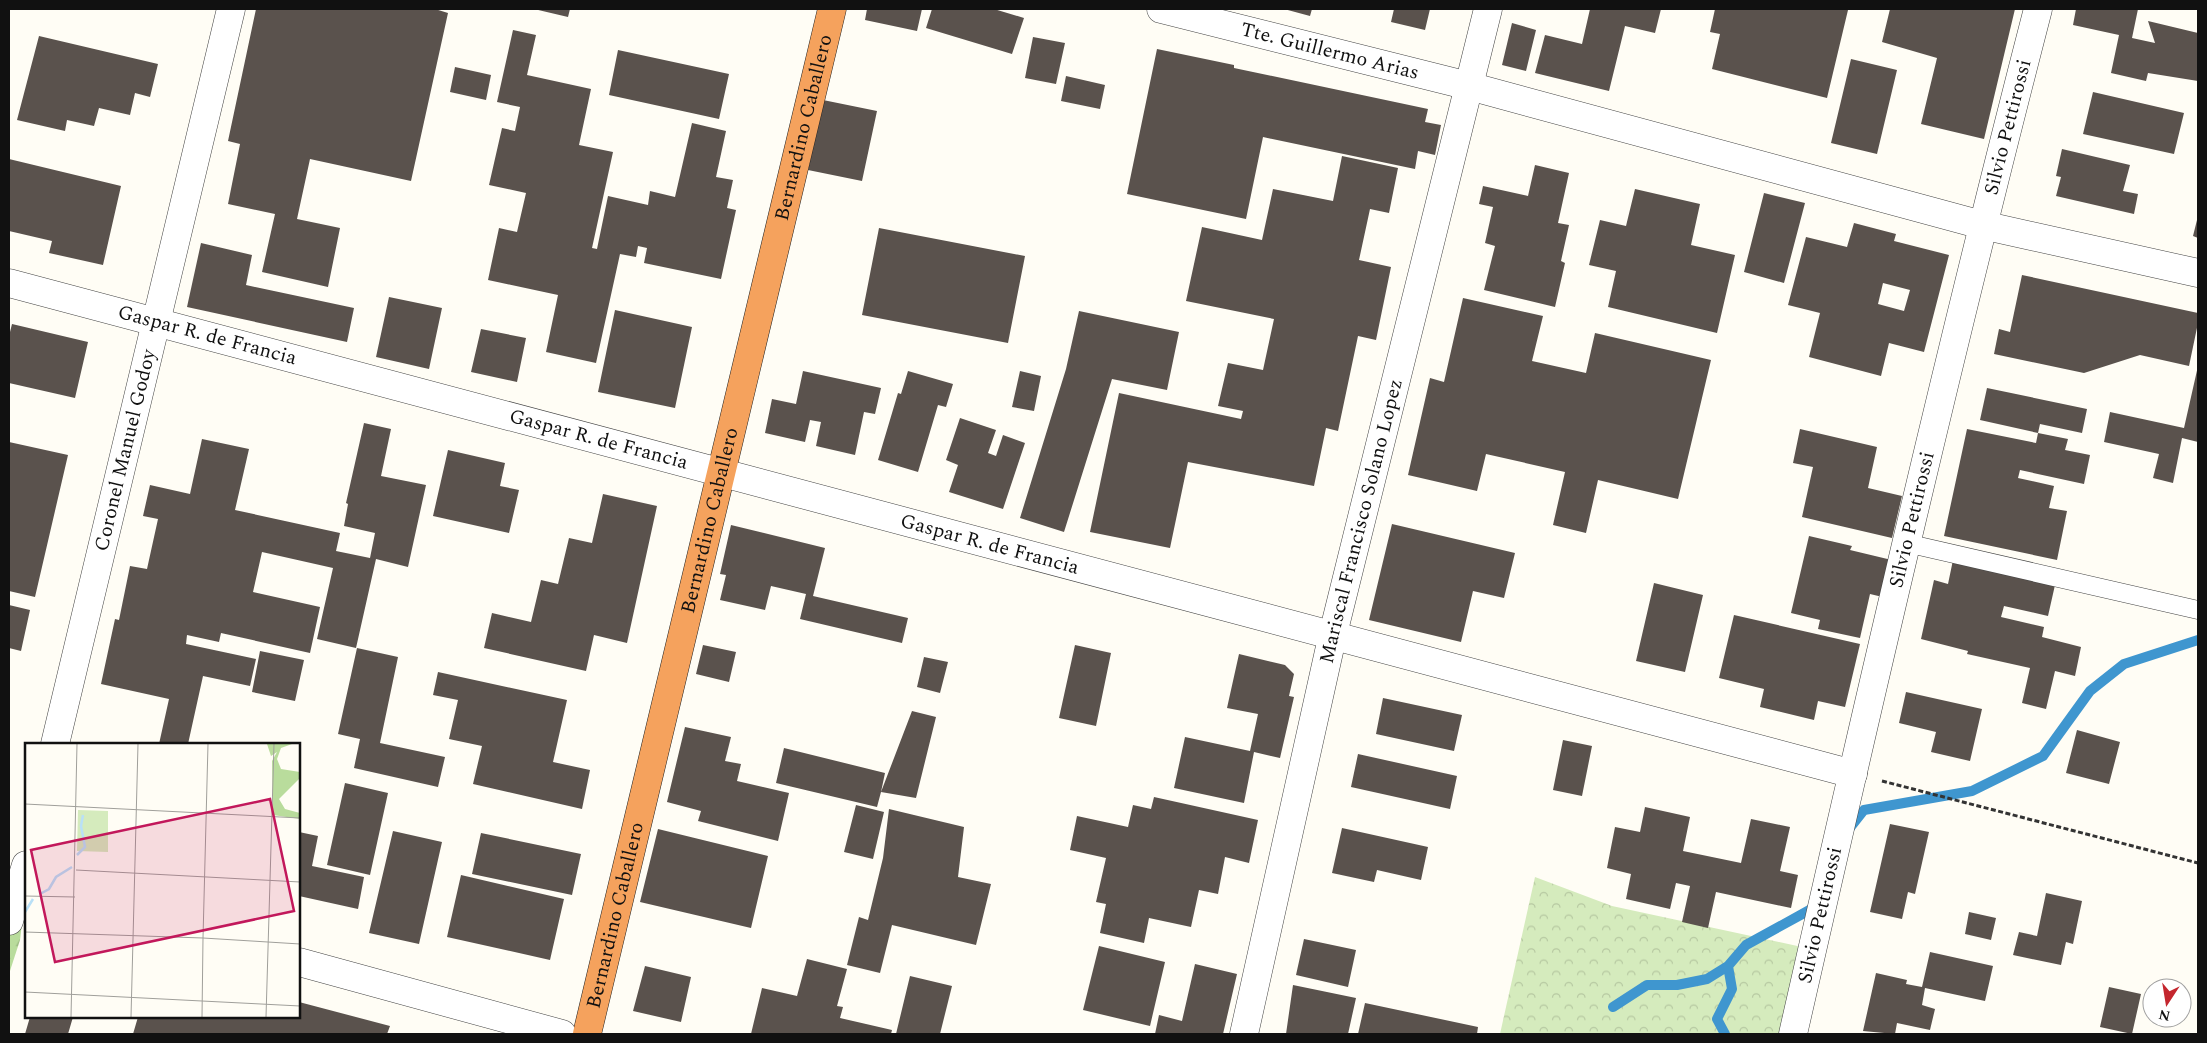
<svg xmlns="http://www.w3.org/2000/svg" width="2207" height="1043" viewBox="0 0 2207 1043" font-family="Spectral,serif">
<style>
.forest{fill:url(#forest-firs)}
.park{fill:url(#park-crowns)}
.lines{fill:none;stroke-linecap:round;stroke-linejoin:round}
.stream{stroke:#3f96cf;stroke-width:10}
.building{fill:#5a524d;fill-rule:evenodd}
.lane-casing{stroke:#444;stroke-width:19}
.street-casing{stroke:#444;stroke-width:29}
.highway-casing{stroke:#222;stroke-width:29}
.path{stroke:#333;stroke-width:3;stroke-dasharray:5 2.5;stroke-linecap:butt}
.lane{stroke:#fff;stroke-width:18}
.street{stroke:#fff;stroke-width:28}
.highway{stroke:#f5a25d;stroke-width:28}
.labels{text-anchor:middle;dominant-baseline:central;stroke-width:5;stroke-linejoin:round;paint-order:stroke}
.street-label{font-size:20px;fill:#111;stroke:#fff}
.inset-river{fill:none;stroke:#b9e0f7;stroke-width:2.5}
.inset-road{fill:none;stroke:#a09f9a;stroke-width:1}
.view{fill:#c2185b;fill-opacity:0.15;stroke:#c2185b;stroke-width:2.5}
.inset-edge{fill:none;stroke:#111;stroke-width:2.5}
</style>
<defs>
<pattern id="forest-firs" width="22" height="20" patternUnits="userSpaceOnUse" patternTransform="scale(1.25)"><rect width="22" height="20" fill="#b9dc9c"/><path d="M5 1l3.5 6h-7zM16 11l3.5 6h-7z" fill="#9ebc85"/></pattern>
<pattern id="park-crowns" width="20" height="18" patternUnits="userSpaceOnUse" patternTransform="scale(1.25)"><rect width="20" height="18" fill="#d5ebbd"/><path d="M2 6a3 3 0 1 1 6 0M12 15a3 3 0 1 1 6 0" fill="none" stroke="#b6c8a1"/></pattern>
</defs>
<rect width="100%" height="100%" fill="#fffdf5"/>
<!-- forest -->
<path class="forest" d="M9,901L22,923L20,940L9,974Z"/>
<!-- park -->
<path class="park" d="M1535,877L1612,906L1802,947L1782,1034H1500Z"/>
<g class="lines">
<!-- stream -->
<path class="stream" d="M1849,829L1864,810L1972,791L2043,756L2090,691L2124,664L2198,640
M1613,1007L1647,985H1677L1707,979L1728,966
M1725,1034L1717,1019L1732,989L1728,966L1746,945L1815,907V904"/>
</g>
<!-- building -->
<path class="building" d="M256,9H435L448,13L411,181L310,159L297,219L340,228L328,287L262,272L275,214L228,204L240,144L228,141Z
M534,9H570L568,17Z
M867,9H922L917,31L865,20Z
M932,9H994L1024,18L1012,54L926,28Z
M1284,9H1312L1310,16Z
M1394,9H1430L1425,30L1391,22Z
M1590,9H1661L1655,33L1625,26L1609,91L1535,73L1545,35L1582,44Z
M1715,9L1848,10L1827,98L1712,69L1720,34L1710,32Z
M1890,9H2015L1984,139L1921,124L1937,58L1882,42Z
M2076,9H2138L2132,38L2155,43L2148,21L2198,33V81L2148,73L2146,81L2111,73L2119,35L2073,25Z
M1512,23L1536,30L1526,71L1502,65Z
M513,30L536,35L527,75L591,89L579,145L613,152L592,248L597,249L608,196L648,205L650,191L675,197L692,123L726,131L716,177L733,180L727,208L736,210L721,279L644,263L647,248L638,246L636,257L620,254L596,363L546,352L558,295L488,280L499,228L517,232L526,193L489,185L502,128L515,131L520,107L497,102Z
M39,36L158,64L150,97L135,93L130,115L99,108L94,126L67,120L65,131L17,120Z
M1033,37L1065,43L1056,84L1025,78Z
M1157,49L1234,65V68L1428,109L1425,122L1441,125L1435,155L1418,151L1415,169L1263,137L1246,219L1127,194Z
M618,50L729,74L719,119L609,95Z
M1851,59L1897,70L1877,154L1831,143Z
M455,67L491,75L486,100L450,92Z
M1066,76L1105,85L1100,109L1061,101Z
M2093,92L2184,113L2174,154L2083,134Z
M823,100L877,111L862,181L808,170Z
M2062,149L2130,165L2123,191L2138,194L2134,214L2056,196L2061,177L2056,176Z
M1342,156L1398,168L1389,213L1370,209L1359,260L1391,267L1376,340L1358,336L1338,431L1326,428L1314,486L1188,462L1170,548L1090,532L1119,393L1241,419L1243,411L1218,406L1228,363L1263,370L1274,319L1186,301L1202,227L1262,240L1273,189L1333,201Z
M9,159L121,186L103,265L49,253L52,241L9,231Z
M1535,165L1569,173L1558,223L1569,225L1561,261L1565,263L1555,307L1484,290L1495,246L1485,243L1493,207L1479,204L1483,186L1528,196Z
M1635,189L1700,204L1691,245L1735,255L1717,333L1608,307L1616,271L1589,265L1600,220L1626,226Z
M1764,193L1805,203L1784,283L1744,272Z
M2198,216V238L2193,236Z
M1854,223L1896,234L1894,241L1949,255L1924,352L1889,343L1881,376L1809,357L1820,313L1788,305L1806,237L1847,247ZM1883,283L1910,290L1904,311L1878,304Z
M879,228L1025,256L1008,343L862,315Z
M201,243L252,255L246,285L354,308L347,342L187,307Z
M2022,275L2198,313V323L2189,366L2140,355L2084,373L1994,354L1999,329L2010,332Z
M389,297L442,308L429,369L376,357Z
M1463,298L1543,316L1532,361L1586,373L1595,333L1711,360L1678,499L1598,480L1586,533L1553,525L1565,472L1486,454L1477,491L1408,475L1430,378L1444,382Z
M615,310L692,327L675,408L598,392Z
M1079,311L1179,332L1167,390L1112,379L1064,532L1020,518L1066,369Z
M12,324L88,342L75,398L9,383V336Z
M481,329L526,338L517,382L471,372Z
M2198,366V442L2182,438L2173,483L2153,478L2159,454L2104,442L2110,412L2184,428Z
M803,371L881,388L875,414L864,412L855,455L816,446L821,422L810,420L805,442L765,433L772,399L796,404Z
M908,371L953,384L946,407L938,405L918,472L878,460L898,393L901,394Z
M1020,371L1041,376L1034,411L1012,407Z
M1987,388L2087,409L2082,433L2040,424L2038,433L1980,420Z
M960,418L996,430L988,453L996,456L1003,435L1025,443L1003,509L949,492L958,465L946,460Z
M364,423L391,429L381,476L426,485L408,567L376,559L356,648L317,639L333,568L262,552L253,592L320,607L310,653L221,633L219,642L187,635L186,644L256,659L250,686L203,676L188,744H159L169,699L101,684L115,619L119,620L130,566L147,569L158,519L143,516L150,485L190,494L202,439L249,449L235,510L340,533L336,551L370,558L375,533L344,526L348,504L346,503Z
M1800,429L1877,447L1868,488L1902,496L1892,538L1802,517L1813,467L1793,463Z
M1967,429L2036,443L2038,433L2068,439L2065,450L2090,455L2084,484L2020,470L2018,478L2054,486L2049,508L2067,511L2057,560L1944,536Z
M9,442L68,455L35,597L9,591Z
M448,450L505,463L500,486L519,490L509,533L433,516Z
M603,494L657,506L627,643L594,635L586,671L484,648L492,613L531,622L541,580L558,584L569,538L592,543Z
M1392,524L1515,553L1504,598L1473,591L1461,642L1369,620Z
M731,525L825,548L813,596L908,618L902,643L800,619L806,594L771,586L765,610L720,600L726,575L720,574Z
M1809,536L1852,546L1850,550L1900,562L1891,599L1870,594L1860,638L1818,629L1820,620L1791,613Z
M1953,560L2055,585L2048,616L2004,606L2001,617L2044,627L2042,637L2081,647L2075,676L2055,671L2046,709L2022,703L2030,668L1967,654L1968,651L1921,639L1934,580L1948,584Z
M1654,583L1703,595L1685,672L1636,661Z
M9,605L30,610L21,651L9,648Z
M1734,615L1860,644L1845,707L1818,701L1814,720L1760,707L1764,689L1719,678Z
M703,645L736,652L729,682L696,674Z
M1075,645L1111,653L1096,726L1059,718Z
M357,648L398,657L380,743L445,757L438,787L354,768L360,739L338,734Z
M260,651L304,660L295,701L252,692Z
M1239,654L1285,665L1294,674L1289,696L1294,697L1280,758L1254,752L1244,803L1174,788L1185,737L1250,751L1258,714L1227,708Z
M924,657L948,662L940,693L917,687Z
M438,672L567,700L553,762L590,770L582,809L473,784L482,746L449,739L458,700L433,695Z
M1906,692L1982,709L1970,761L1931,752L1936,732L1899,723Z
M1383,698L1462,715L1454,751L1376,734Z
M912,711L936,717L916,798L881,792L877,807L776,783L784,748L885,773L881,792Z
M685,727L731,737L725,761L741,764L737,781L789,793L778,841L698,821L701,811L667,802Z
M2077,730L2120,742L2109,784L2066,773Z
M1563,740L1592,746L1582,796L1553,790Z
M1358,754L1457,776L1450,809L1351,787Z
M345,783L388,793L370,875L327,865Z
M1154,797L1258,820L1249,863L1225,857L1218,894L1199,890L1191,927L1149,918L1144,943L1100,933L1106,904L1096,902L1106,858L1070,850L1077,816L1128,827L1133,805L1151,809Z
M856,805L884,812L873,859L844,852Z
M1645,807L1690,817L1683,851L1741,863L1751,819L1790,827L1780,871L1798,875L1791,908L1716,892L1708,928L1682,922L1690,886L1676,883L1670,909L1626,899L1631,874L1607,868L1615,827L1640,832Z
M889,809L964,827L958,877L991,884L976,945L892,925L880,973L847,965L859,917L868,920L883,858Z
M1890,824L1929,832L1915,894L1908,892L1902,919L1870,912Z
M1342,828L1428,847L1421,880L1377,870L1374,882L1332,873Z
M658,829L768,856L751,928L640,902Z
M393,831L442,842L419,944L369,933Z
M299,832L318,836L312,866L364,877L358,909L299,896Z
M481,833L581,854L572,895L472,874Z
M461,875L564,899L550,960L447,937Z
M2046,893L2082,901L2073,944L2066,942L2061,965L2013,955L2019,932L2037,936Z
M1969,912L1996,918L1991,940L1965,934Z
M1304,939L1356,950L1348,987L1296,975Z
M1099,946L1165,962L1150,1026L1083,1010Z
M1930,952L1993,966L1985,1001L1925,988L1922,1005L1935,1009L1930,1030L1897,1023L1895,1034L1863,1031L1876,973L1907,980L1906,984L1922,987Z
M807,959L847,969L837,1006L843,1007L840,1018L892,1030L891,1034H751L762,988L797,996Z
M1195,964L1237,974L1223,1034H1155L1159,1015L1182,1021Z
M645,966L691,977L681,1022L633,1011Z
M910,976L952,986L940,1034H896Z
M1293,985L1356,998L1348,1034H1286Z
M2109,987L2141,994L2132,1034L2100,1027Z
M299,1002L390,1026L387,1034H133L138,1017H299Z
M1365,1003L1478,1027L1477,1034H1358Z
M30,1017H73L68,1034H25Z"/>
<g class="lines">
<!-- lane casing -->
<g class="lane-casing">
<path id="lane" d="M1906,543L2198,610"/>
</g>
<!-- street casing -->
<g class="street-casing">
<g id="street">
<path id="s1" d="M1161,9L1469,86L1982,225L2198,273"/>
<path id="s2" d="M9,283C624,444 1237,613 1853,774"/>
<path id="s3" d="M55,744L231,9"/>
<path d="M9,921L26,865"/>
<path d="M299,962L562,1034"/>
<path id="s4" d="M1244,1034L1332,638L1488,9"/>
<path id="s5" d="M1793,1034C1871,691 1950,349 2038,9"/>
</g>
</g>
<!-- highway casing -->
<g class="highway-casing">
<g id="highway">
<path id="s6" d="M587,1034L832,9"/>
</g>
</g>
<!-- path -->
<path class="path" d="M1882,781L2198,863"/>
<!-- lane -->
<use href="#lane" class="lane"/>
<!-- street -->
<use href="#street" class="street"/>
<!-- highway -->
<use href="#highway" class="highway"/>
</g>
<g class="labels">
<!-- street labels -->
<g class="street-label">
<text stroke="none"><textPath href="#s1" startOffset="174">Tte. Guillermo Arias</textPath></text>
<text stroke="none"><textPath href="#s5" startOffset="932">Silvio Pettirossi</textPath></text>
<text stroke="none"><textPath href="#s6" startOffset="932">Bernardino Caballero</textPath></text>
<text stroke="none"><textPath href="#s2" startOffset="205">Gaspar R. de Francia</textPath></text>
<text stroke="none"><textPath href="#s2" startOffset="610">Gaspar R. de Francia</textPath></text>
<text stroke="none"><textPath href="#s3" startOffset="302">Coronel Manuel Godoy</textPath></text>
<text stroke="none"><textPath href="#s5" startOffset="528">Silvio Pettirossi</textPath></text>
<text stroke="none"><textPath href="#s4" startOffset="526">Mariscal Francisco Solano Lopez</textPath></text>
<text stroke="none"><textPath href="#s6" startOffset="528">Bernardino Caballero</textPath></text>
<text stroke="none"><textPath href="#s2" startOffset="1015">Gaspar R. de Francia</textPath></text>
<text stroke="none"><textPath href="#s6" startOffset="122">Bernardino Caballero</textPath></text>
<text stroke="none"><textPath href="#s5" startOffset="122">Silvio Pettirossi</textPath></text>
</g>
</g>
<!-- overview -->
<g transform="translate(25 743)">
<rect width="275" height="275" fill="#fffdf5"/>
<path d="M242,1H267L256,5L252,16L256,26L275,29V35L254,56L260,66L275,70V76L248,72L247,18L252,9L246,13Z" fill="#b9dc9c"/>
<path d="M53,67L83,68V109L52,108Z" fill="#d5ebbd"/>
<path class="inset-river" d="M52,112L60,104L56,83L58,72M15,151L24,146L31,134L47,124M0,169L8,156"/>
<path class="inset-road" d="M183,1L178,195L275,201M0,61L275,75M51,127L275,139M0,153L50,154M0,189L178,195L177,274M0,249L275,263M46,274L52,1M106,274L113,1M241,274L249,1"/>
<path class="view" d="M245,56L269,168L30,219L6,107Z"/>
<rect width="275" height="275" class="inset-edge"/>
</g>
<!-- border -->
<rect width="2207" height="1043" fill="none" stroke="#111111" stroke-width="20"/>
<!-- north arrow -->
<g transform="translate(2167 1003) rotate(192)"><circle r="24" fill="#ffffff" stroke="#a0a0a0"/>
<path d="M0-4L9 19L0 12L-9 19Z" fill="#c4262e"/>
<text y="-8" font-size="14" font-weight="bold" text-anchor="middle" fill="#111111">N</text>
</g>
</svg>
